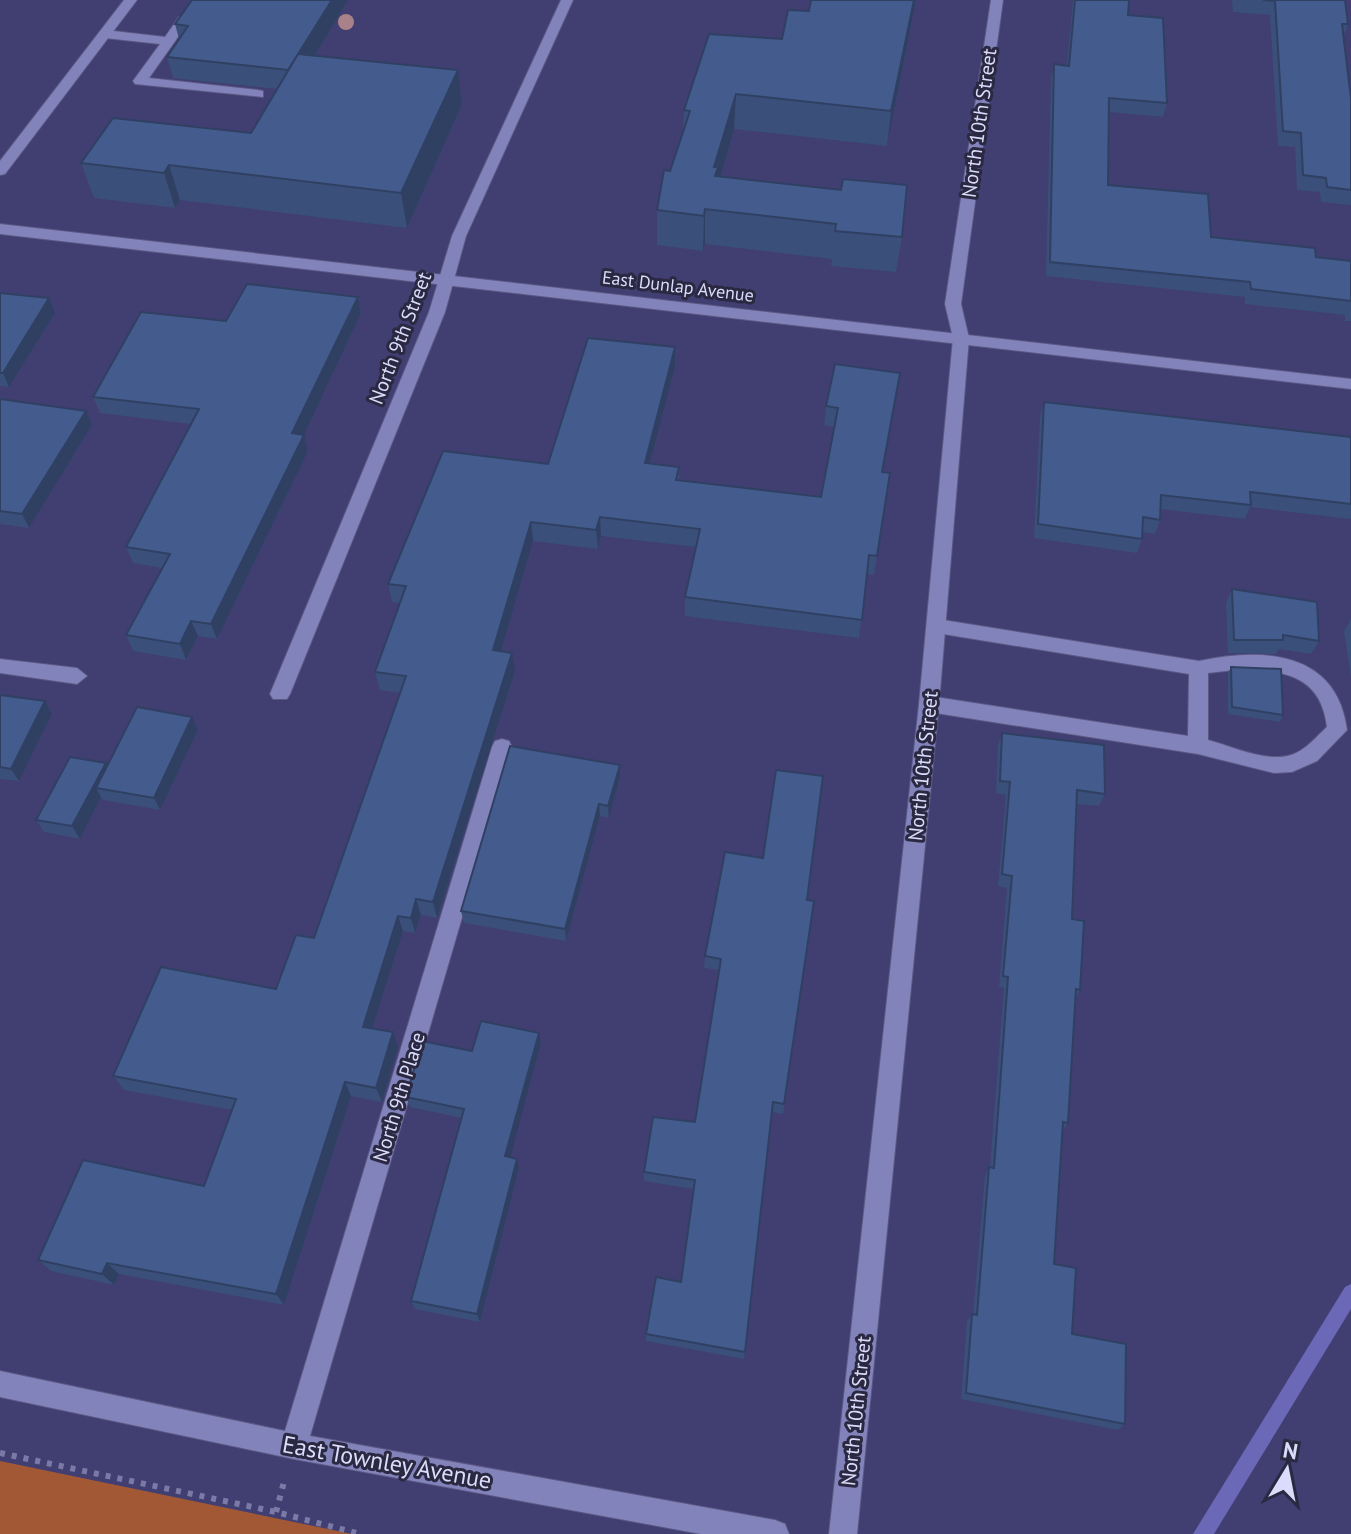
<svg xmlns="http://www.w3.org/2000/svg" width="1351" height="1534" viewBox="0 0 1351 1534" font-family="'PT Sans',sans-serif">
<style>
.green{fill:#a35835}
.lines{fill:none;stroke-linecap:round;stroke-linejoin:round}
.stream{fill:#6c68b8;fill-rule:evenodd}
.lane-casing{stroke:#5b5883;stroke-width:2}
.street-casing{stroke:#5b5883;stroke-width:2}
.secondary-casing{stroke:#5b5883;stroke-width:2}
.path{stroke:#7b7aa6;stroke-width:6;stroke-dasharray:5 7;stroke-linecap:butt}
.lane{fill:#8383bc;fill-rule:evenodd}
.street{fill:#8383bc;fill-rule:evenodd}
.secondary{fill:#8383bc;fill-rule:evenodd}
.tree{fill:#a98188}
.wall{fill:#3a4f79}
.shaded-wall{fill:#304063}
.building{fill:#445c8d;stroke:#304063;stroke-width:2}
.labels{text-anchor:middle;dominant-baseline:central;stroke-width:6;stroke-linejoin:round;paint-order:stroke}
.far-street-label{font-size:18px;fill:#dbdcfb;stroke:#2a2941}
.street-label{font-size:20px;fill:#dbdcfb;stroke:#2a2941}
.near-street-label{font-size:24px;fill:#dbdcfb;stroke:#2a2941}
</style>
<rect width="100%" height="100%" fill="#413e72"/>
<!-- green -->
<path class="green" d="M0,1461L352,1534H0Z"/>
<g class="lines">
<!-- stream -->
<path class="stream" d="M1351,1284V1309L1214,1534H1193L1345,1287Z"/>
<!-- lane casing -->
<g class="lane-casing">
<path id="lane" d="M179,17L190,20L149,78L258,90L263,91V97L135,84L133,81L160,44L105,38L98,34L105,30L165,37Z
M937,619L1199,661C1263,647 1337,651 1347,730L1317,761L1292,772L1274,773L1198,754L929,712L922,709L919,704L922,699L929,696L1188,736L1189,674L937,633L928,626ZM1243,669C1287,671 1321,677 1327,727C1316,737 1305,751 1291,755C1267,763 1231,746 1208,740V673Z"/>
</g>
<!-- street casing -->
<g class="street-casing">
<path id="street" d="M124,0H137L5,174L0,175V161Z
M561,0H573L466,236L445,312L290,694L287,699H273L270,694L429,312L452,236Z
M991,0H1003L961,304L969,338L939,704L857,1534H829L919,704L953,338L945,304Z
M0,659L77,668L87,676L77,684L0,673Z
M502,739L509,741L512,747L310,1436L775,1520L785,1524L789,1534H701L294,1459L0,1397V1371L285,1431L492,747L495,741Z"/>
</g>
<!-- secondary casing -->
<g class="secondary-casing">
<path id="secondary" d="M0,224L1351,379V389L0,234Z"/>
</g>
<!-- path -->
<path class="path" d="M0,1453L276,1512L360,1534
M276,1512L285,1478"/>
<!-- lane -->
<use href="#lane" class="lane"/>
<!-- street -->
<use href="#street" class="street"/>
<!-- secondary -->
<use href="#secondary" class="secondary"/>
</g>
<!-- trees -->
<circle class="tree" cx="346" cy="22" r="8"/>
<!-- wall -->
<path class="wall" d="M348,0L315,56L458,70L462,104L407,228L180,200L175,208L94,198L81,163L251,133L277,89L173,78L167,57L179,39L175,24Z
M811,0H916L887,146L734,129L721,177L902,237L896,272L831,266L832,259L705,244L703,251L657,245V210L683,131L684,110L782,39L809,11Z
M1073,0H1129L1128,15L1167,103L1163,117L1109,112L1108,185L1211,237L1316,257L1351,261V321H1345V315L1245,304V297L1046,276L1051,79L1054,64L1067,65Z
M1232,0H1345L1348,24L1344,35L1351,99V205L1321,202L1320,192L1297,190L1295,147L1278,146L1270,15L1233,12Z
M0,293L55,313L9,387L0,386Z
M358,297L361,313L304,435L308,451L217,639L198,636L186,660L133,651L126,635L162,568L133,563L126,547L191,424L100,413L93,397L226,321Z
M835,364L883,472L877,556L874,575L867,574L859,638L685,616V597L696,547L601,536L598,549L533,541L501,651L515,671L437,918L421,915L415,933L403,931L372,1028L398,1047L382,1102L351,1096L284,1305L119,1274L114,1285L51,1271L38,1260L204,1186L232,1110L124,1090L113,1076L276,989L314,938L400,693L380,690L375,672L400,603L392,602L388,584L548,464L675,367L650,463L679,467V480L821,497L834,427L824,425L826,406Z
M0,399L92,425L29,528L0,524Z
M1044,402L1351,437V519L1250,507L1245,519L1160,509V520L1155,534L1143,532L1142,539L1137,553L1034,538L1040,417Z
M1232,589L1319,641L1311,654L1279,649L1276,654L1228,653L1226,603Z
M1351,619V677L1344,631Z
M1231,667L1283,715L1280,722L1228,714V674Z
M0,695L45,701L52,714L19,781L0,779Z
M198,730L160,810L103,800L101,797L80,839L44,832L36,820L106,763L107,766Z
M1002,733L1105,794L1099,806L1077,804L1072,919L1080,990L1075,1001L1068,1123L1062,1132L1054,1264L1072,1334L1125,1424L1118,1430L961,1399L967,1321L972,1314H973L985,1176L989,1167H990L1004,988L999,987L1007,888L998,886L1006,795L996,793L998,745Z
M620,777L609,818L600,816L566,941L464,923L461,911Z
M807,900L814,901L783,1114L772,1112L744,1359L646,1341V1334L681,1282L693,1189L644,1181V1172L695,1122L720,970L704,968L705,956Z
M539,1033L541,1043L510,1157L519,1168L480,1322L415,1309L411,1301L462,1118L410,1107L406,1097L472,1051Z"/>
<!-- shaded-wall -->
<path class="shaded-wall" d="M332,0H348L294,91L289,70Z
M914,0H916L887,146L891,111Z
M458,70L462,104L407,228L401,193Z
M736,94L734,129L717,190V202L714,211V167Z
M169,165L180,200L175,208L164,173Z
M705,209V244L703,251L704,216Z
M358,297L361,313L304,435L308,451L217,639L211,624L292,433Z
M49,298L55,313L9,387L3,373Z
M675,347V367L645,482V463Z
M86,411L92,425L29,528L22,514Z
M600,517L601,536L598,549L596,530Z
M531,522L533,541L496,668L493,650Z
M191,621L198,636L186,660L180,644Z
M512,653L515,671L437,918L433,902Z
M45,701L52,714L19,781L11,769Z
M192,717L198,730L160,810L154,798Z
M106,763L113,775L96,788L101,797L80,839L72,826Z
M620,765V777L609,818L608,806Z
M599,804L600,816L566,941L565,929Z
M416,899L421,915L415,933L411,918Z
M398,916L403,931L368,1041L363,1027Z
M393,1032L398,1047L382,1102L376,1088Z
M539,1033L541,1043L508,1166L505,1156Z
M345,1082L351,1096L284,1305L276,1294Z
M517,1159L519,1168L480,1322L477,1314Z
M107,1263L119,1274L114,1285L102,1274Z"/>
<!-- building -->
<path class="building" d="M192,0H332L288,70L167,57L188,26L175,24Z
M811,0H914L891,111L736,94L714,167H718L715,176L841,190L843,179L907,185L902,237L835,231L836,224L705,209L704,216L657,210L664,170L670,171L690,111L684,110L709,34L782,39L788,10L809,11Z
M1075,0H1129L1128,15L1163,18L1167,103L1109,98L1108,185L1208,194L1211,237L1315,248L1316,257L1351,261V301L1251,289L1250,282L1050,262L1054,64L1069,66Z
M1263,0H1345L1348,24H1342L1351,99V190L1327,187L1326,178L1303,175L1301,133L1283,131L1275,1Z
M298,54L458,70L401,193L169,165L164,173L81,163L113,118L251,133Z
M247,284L358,297L292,433L304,435L211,624L191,621L180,644L126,635L170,554L126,547L199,409L93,397L141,312L226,321Z
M0,293L49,298L3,373H0Z
M588,338L675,347L645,463L679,467L676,480L821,497L838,408L826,406L835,364L900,373L882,472L890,473L877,556L869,555L862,620L685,597L700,529L600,517L596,530L531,522L493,650L512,653L433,902L416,899L411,918L398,916L363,1027L393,1032L376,1088L345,1082L276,1294L107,1263L102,1274L38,1260L83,1160L204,1186L236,1099L113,1076L161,967L276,989L296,935L314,938L406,676L375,672L406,586L388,584L443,451L548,464Z
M0,399L86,411L22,514L0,511Z
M1044,402L1351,437V504L1250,492L1251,505L1161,495L1160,520L1143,517L1142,539L1038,524Z
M1232,589L1317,602L1319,641L1283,635V640H1234Z
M1231,667L1281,669L1283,715L1232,707Z
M0,695L45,701L11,769L0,767Z
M137,707L192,717L154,798L96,788Z
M1002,733L1104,745L1105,794L1077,790L1072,919L1084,921L1080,990L1076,989L1068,1123L1063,1122L1054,1264L1076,1268L1072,1334L1126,1344L1125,1424L966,1393L972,1314L977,1315L989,1167L994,1168L1008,977L1003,976L1012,876L1002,874L1010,782L1000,781Z
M510,746L620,765L608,806L599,804L565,929L461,911Z
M70,757L106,763L72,826L36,820Z
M776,770L823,776L807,900L814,901L784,1104L773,1102L745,1352L646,1334L656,1277L681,1282L695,1180L644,1172L653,1117L695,1122L721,959L705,956L725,852L763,858Z
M481,1021L539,1033L505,1156L517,1159L477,1314L411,1301L464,1109L406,1097L422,1041L472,1051Z"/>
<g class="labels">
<!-- far-street labels -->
<g class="far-street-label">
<text transform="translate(678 286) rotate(7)">East Dunlap Avenue</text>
</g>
<!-- street labels -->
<g class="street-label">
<text transform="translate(979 123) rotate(-82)">North 10th Street</text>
<text transform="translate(400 338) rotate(-69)">North 9th Street</text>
<text transform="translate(923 766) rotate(-84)">North 10th Street</text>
<text transform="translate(399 1097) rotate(-73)">North 9th Place</text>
<text transform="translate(856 1411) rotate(-84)">North 10th Street</text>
</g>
<!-- near-street labels -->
<g class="near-street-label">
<text transform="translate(387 1462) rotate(10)">East Townley Avenue</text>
</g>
</g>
<!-- north arrow -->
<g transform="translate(1287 1470) rotate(10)" stroke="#2a2941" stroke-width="6" paint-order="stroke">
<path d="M0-6L14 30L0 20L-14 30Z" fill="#dbdcfb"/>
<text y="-12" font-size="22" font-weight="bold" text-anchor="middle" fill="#dbdcfb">N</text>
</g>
</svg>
